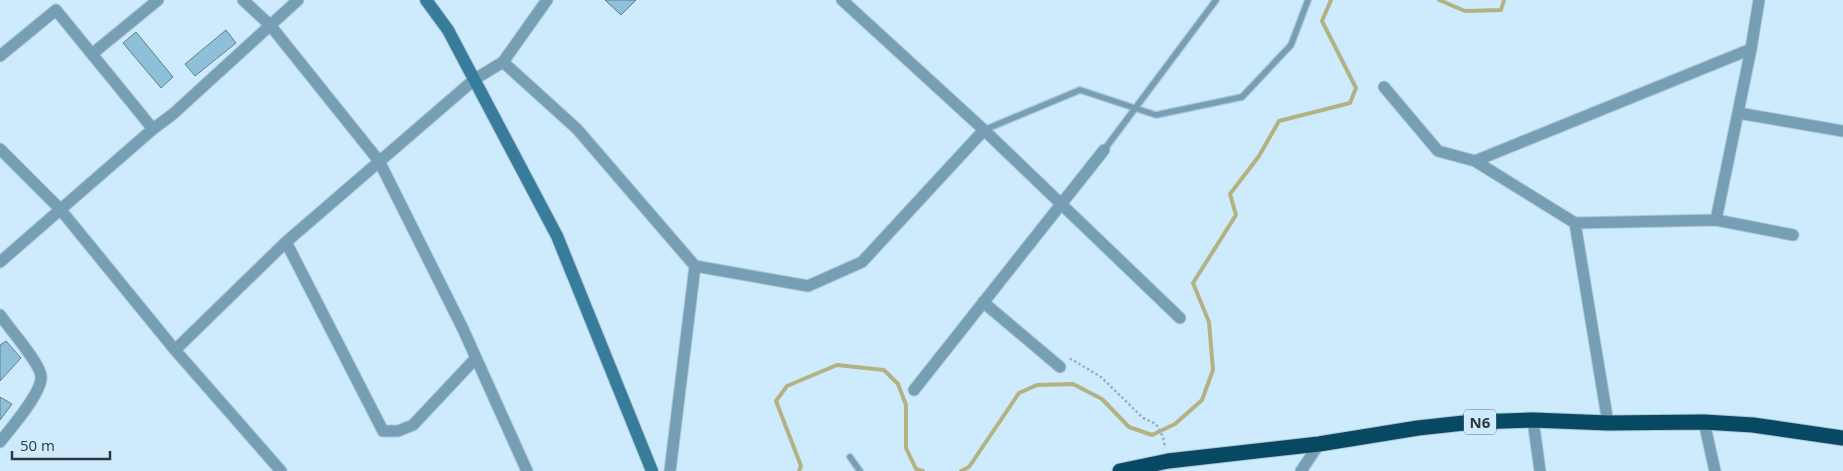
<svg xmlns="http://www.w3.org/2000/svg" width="1843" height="471" viewBox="0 0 1843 471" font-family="'Open Sans',sans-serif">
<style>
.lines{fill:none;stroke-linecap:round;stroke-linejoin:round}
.stream{stroke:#b4b283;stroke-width:4}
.building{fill:#8ec0da;stroke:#627e8c}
.lane-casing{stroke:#adc7d6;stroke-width:8}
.street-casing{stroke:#adc7d6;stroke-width:13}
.secondary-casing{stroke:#adc7d6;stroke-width:14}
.highway-casing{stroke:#adc7d6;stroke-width:17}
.path{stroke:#98b0bd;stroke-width:2.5;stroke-dasharray:2.5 2.5;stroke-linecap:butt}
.lane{stroke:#769fb5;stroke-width:5.5}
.street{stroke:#769fb5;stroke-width:11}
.secondary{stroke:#387c9c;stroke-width:12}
.highway{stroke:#074963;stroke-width:15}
.labels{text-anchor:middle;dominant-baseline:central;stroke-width:5;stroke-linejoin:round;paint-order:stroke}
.shield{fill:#cdebfc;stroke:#5d6e78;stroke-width:1}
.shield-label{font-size:15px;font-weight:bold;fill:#2d393f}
</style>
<rect width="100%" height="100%" fill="#cdebfc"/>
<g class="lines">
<!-- stream -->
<path class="stream" d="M1439,0L1465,11L1501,10L1504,0
M799,471L801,466L776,401L787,386L837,365L884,370L898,384L906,405V448L916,469L923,471
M961,471L969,467L1019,393L1037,385L1073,384L1102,399L1129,427L1152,435L1175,424L1202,400L1213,370L1209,322L1193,283L1236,215L1230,194L1259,156L1279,121L1350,103L1356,88L1322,21L1331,0"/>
</g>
<!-- building -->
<path class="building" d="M605,0H636L621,15Z
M226,30L236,43L195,76L185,64Z
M136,32L173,77L161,88L123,43Z
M6,341L21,358L0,381V345Z
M0,397L12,404L0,420Z"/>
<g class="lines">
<!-- lane casing -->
<g class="lane-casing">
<path id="lane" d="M984,130L1080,90L1156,115L1242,97L1291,45L1308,0
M1104,150L1216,0
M850,457L860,471"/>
</g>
<!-- street casing -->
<g class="street-casing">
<path id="street" d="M243,0L270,25L379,161L463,329L527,471
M842,0L984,130L1180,318
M92,54L158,0
M0,56L56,10L153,129
M503,62L577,129L695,266L670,471
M1384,87L1438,151L1475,161L1575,223L1608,423
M1738,113L1843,131
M0,149L60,209L175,350L281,471
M1475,161L1751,49
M1716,220L1751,49L1759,0
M1575,223L1716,220L1793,235
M286,242L383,431H398L413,425L476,358
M0,262L153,129L173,114L298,0
M695,266L808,286L862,262L984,130
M983,302L1060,367
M0,315C9,328 40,363 41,376C43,392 10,429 0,442
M175,350L286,242L475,79L503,62L547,0
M914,390L1104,150
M1533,420L1540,471
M1704,422L1715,471
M1301,471L1319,444"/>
</g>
<!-- secondary casing -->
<g class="secondary-casing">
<path id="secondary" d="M426,0L448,30L557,236L652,471"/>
</g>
<!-- highway casing -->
<g class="highway-casing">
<path id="highway" d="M1120,471L1168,461L1319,444L1418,428L1473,422L1533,420L1608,423L1704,422L1753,425L1843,438"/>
</g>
<!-- path -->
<path class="path" d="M1070,360L1071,359L1101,377L1143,418L1156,424L1163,437L1165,448"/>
<!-- lane -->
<use href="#lane" class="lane"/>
<!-- street -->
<use href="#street" class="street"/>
<!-- secondary -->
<use href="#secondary" class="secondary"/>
<!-- highway -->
<use href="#highway" class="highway"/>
</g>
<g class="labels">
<!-- shield labels -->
<rect class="shield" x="1464" y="409.5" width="32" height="25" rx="4"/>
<g class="shield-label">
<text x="1480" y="422">N6</text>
</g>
</g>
<!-- scale -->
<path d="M12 451v8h98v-8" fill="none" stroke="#2d393f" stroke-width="2.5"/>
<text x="20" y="451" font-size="15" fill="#2d393f" stroke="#cdebfc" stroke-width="4" paint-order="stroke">50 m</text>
</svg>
